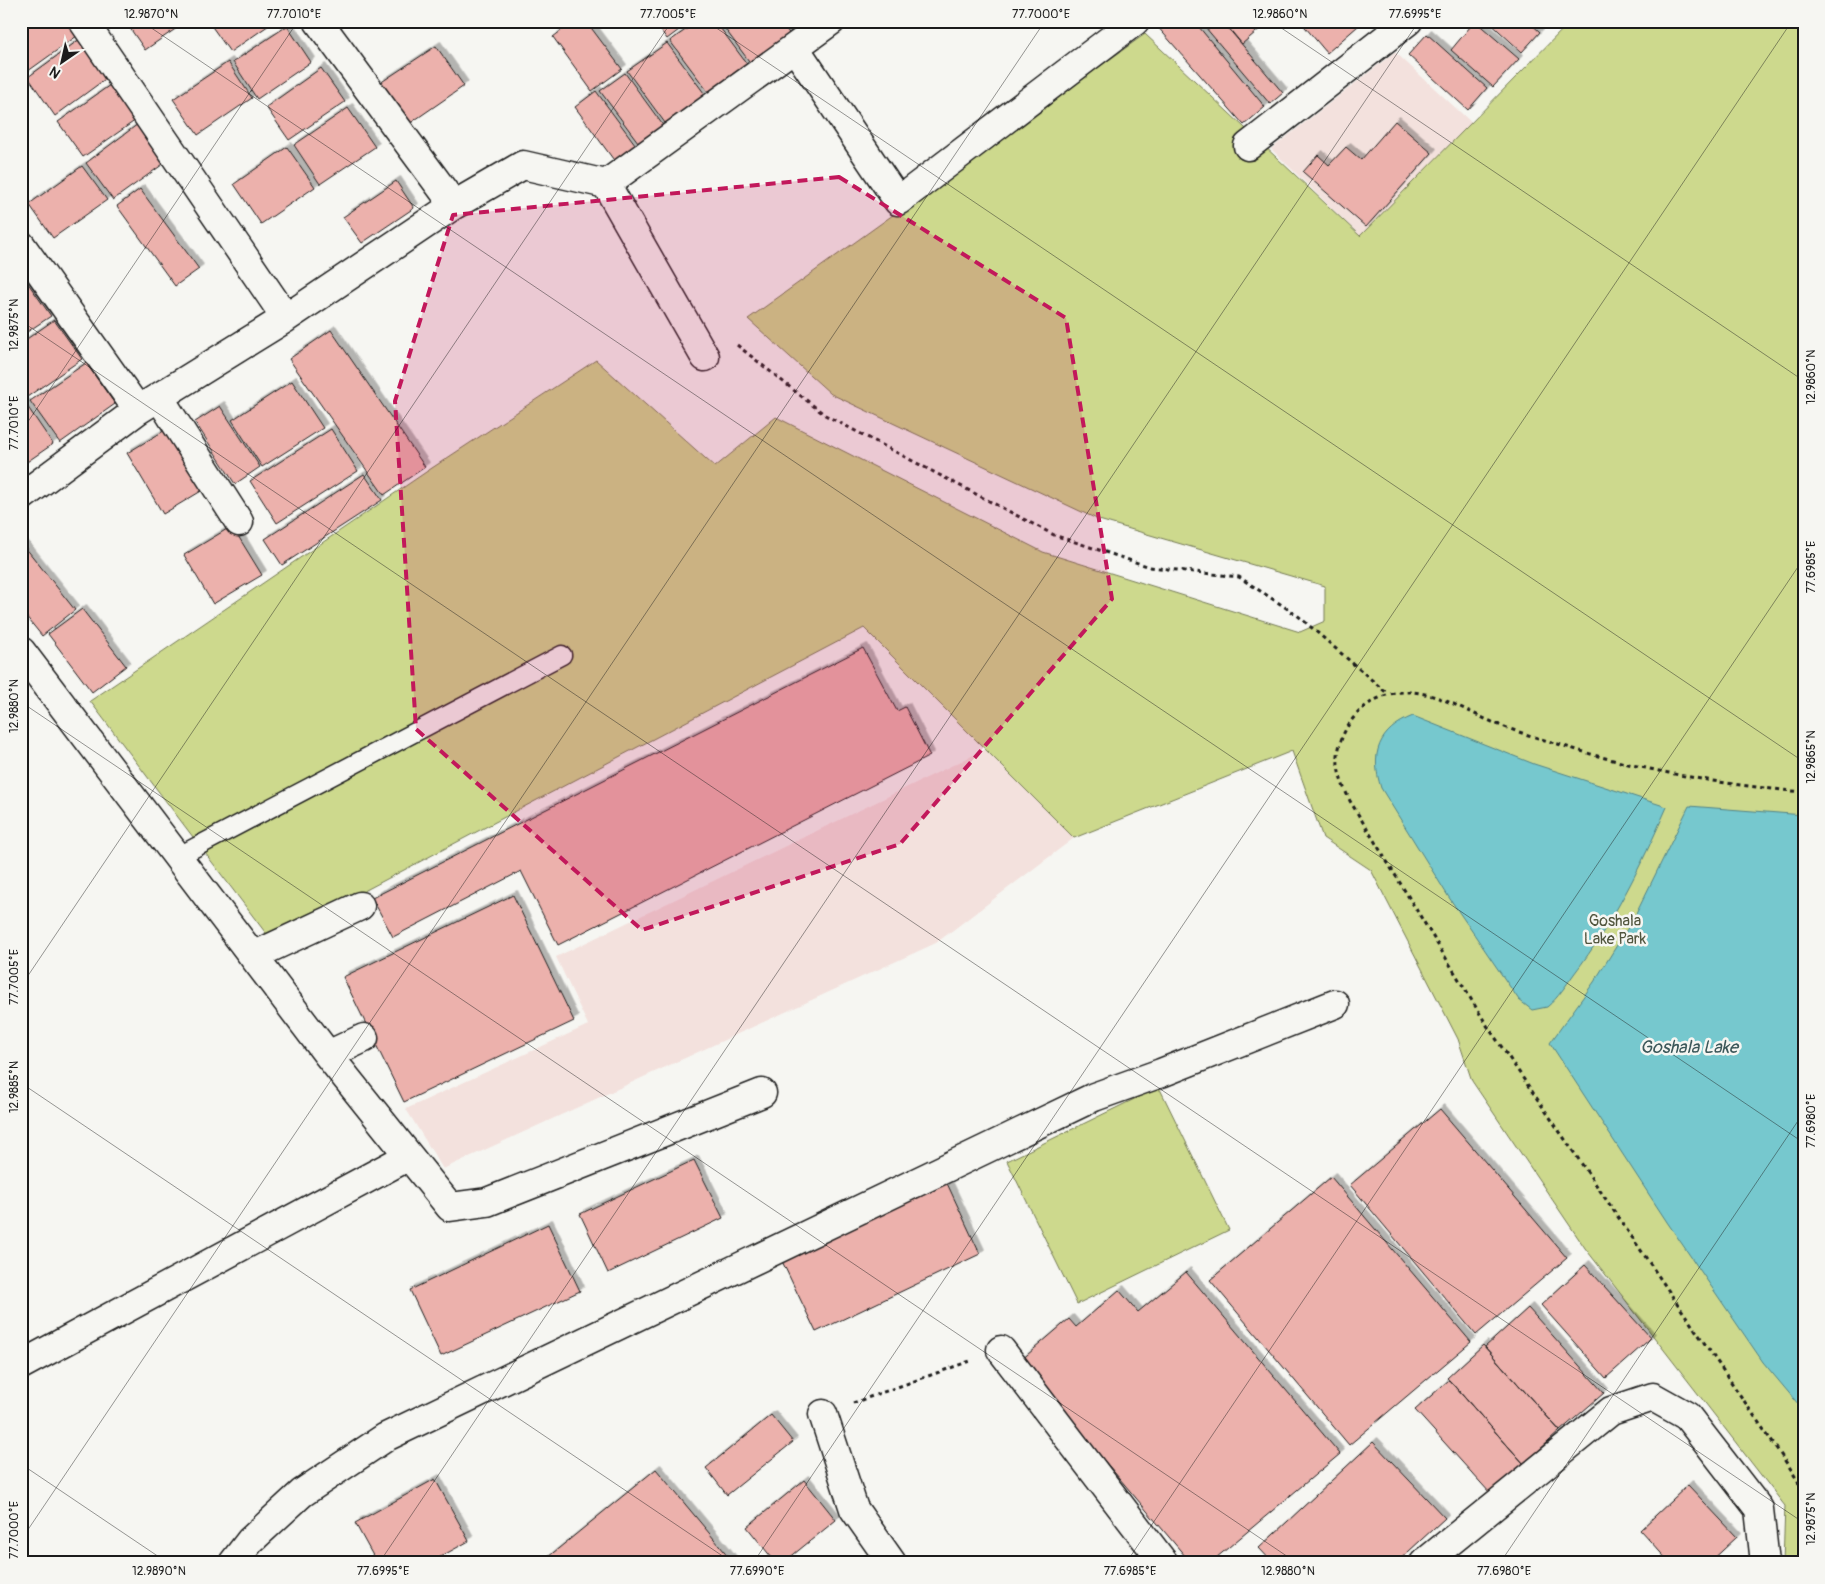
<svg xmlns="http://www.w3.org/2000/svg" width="1825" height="1584" viewBox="0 0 1825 1584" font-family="Pangolin,sans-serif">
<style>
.built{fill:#f3e1dd}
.green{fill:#cdd98d;stroke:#747a54}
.water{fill:#76c8ce;stroke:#528387}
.building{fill:#ecb1ac;stroke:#1c1c1c;filter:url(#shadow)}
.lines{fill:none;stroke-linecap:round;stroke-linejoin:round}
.service-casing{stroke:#1c1c1c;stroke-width:21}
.minor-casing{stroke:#1c1c1c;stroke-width:31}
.path{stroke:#1c1c1c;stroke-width:3;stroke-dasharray:4 4;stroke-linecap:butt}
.service{stroke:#f6f6f2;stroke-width:18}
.minor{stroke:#f6f6f2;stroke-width:28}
.marked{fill:#c2185b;fill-opacity:0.2;stroke:#c2185b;stroke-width:4;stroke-dasharray:10 6;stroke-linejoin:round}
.ticks{fill:none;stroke:#1c1c1c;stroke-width:1;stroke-opacity:0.45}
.labels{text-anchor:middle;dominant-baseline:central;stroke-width:5;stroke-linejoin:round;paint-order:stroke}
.park-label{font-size:16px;fill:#51553e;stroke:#f6f6f2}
.water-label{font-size:18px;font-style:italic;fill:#3c585a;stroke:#f6f6f2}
.neatline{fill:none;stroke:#1c1c1c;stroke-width:2}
.ticks-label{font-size:12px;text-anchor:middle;fill:#1c1c1c}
</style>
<defs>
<filter id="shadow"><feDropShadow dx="4.5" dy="-4.5" stdDeviation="0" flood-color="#0004"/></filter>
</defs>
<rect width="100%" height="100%" fill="#f6f6f2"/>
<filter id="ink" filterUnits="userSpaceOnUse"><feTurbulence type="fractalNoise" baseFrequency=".02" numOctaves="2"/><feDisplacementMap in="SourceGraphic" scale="10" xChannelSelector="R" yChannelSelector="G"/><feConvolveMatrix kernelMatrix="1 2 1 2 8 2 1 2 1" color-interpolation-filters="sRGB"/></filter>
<g filter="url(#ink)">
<!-- built -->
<path class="built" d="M1395,52L1472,123L1360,236L1271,149Z
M986,749L1074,838L936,943L443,1169L406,1109L588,1025L556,957Z"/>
<!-- green -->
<path class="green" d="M1571,21H1804V1563H1783L1785,1506L1585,1248L1472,1081L1458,1039L1371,870L1323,838L1292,751L1074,838L864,628L271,940L90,701L429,470L596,360L715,467L776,417L1043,552L1300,632L1325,621V586L1099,520L831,394L748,319L1145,34L1360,236Z
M1159,1087L1229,1230L1077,1304L1007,1161Z"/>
<!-- water -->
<path class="water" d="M1413,716L1534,764L1667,807C1641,866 1613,923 1574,974C1566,985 1558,998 1547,1007L1532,1010L1519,1000L1448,896L1381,788C1370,754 1378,730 1413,716Z
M1689,806L1804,815V1411L1763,1362L1667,1222L1550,1043L1594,982L1634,918Z"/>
<!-- building -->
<path class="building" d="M21,21H66L77,36L24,74L21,70Z
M125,21H187L145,50Z
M208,21H275L230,52Z
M574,21H586L622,69L592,91L553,37Z
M654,21H691L667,39Z
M698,21H715L747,64L709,93L670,41Z
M719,21H780L791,36L752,65Z
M784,21H809L792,33Z
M1161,21H1194L1265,107L1244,125L1156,25Z
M1200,21H1222L1283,93L1270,104Z
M1223,21H1269L1242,44Z
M1300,21H1354L1358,26L1327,53Z
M1475,21L1519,59L1493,87L1451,50Z
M1488,21H1528L1540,32L1522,52Z
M1535,21H1551L1544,29Z
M287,26L311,62L257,99L233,62Z
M1427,34L1487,88L1468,110L1408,55Z
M80,39L108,77L55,116L28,77Z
M667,43L707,97L668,127L627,71Z
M436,46L464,86L409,124L380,83Z
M228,62L252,98L198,135L173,99Z
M321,68L345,102L289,140L266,107Z
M625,73L665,128L641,146L600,91Z
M110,85L136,120L83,157L58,122Z
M596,91L638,148L616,163L575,107Z
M348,108L375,147L320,184L294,145Z
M1395,121L1432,153L1366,227L1303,172L1318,155L1329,165L1346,147L1361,160Z
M138,124L166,162L113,200L86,163Z
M287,147L315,187L261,224L234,184Z
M82,166L107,200L53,238L29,204Z
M396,181L414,208L362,243L343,217Z
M140,189L199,269L175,286L117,206Z
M25,279L51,316L21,336V282Z
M54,320L82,359L27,397L21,389V343Z
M331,330L425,467L384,495L289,359Z
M86,363L115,404L60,443L30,401Z
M292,381L323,428L262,467L232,420Z
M25,403L53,444L21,466V405Z
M220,406L260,467L235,484L195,422Z
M172,426L208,487L163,514L127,453Z
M331,429L358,471L277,523L250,481Z
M364,474L382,500L282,565L265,539Z
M232,526L262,575L213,604L184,555Z
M21,542L75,610L42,636L21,610Z
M82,609L126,666L92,692L48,634Z
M863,648L897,711L905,707L930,756L558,945L521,871L393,937L372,898Z
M513,895L574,1021L404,1102L343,977Z
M1440,1109L1567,1258L1476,1335L1350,1185Z
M694,1160L723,1218L608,1273L580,1214Z
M1331,1177L1471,1342L1349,1445L1210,1280Z
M945,1179L980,1254L816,1332L780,1257Z
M548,1224L580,1291L441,1356L410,1290Z
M1585,1265L1651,1338L1606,1378L1541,1305Z
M1186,1272L1340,1454L1210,1563H1191L1020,1361L1069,1319L1076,1327L1119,1290L1138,1312Z
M1528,1308L1604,1393L1560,1431L1485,1347Z
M1483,1345L1560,1431L1524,1464L1447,1378Z
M1449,1380L1524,1464L1490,1493L1415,1410Z
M771,1415L793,1442L727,1495L706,1468Z
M1373,1442L1445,1518L1396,1563H1273L1259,1548Z
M656,1469L734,1563H553L548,1557Z
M435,1479L469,1541L429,1563H377L355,1523Z
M804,1480L836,1520L783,1563H776L747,1527Z
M1688,1485L1737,1537L1709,1563H1670L1640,1530Z"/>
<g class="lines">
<!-- service casing -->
<g class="service-casing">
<path id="service" d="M179,856L562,655"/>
</g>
<!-- minor casing -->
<g class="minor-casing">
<path id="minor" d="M83,21L286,318
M318,21L454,205
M795,48L898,201L1135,21
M1248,146L1408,21
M606,184L831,21
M21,245L138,410
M159,397L239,522
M21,497L138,410L286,318L454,205L523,165L606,184L705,357
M21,651L328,1055L409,1156
M253,956L360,906
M328,1055L364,1038
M1001,1350L1164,1563
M21,1365L409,1156L450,1207L487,1202L762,1093
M823,1414L854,1509L892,1563
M233,1563L250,1541L302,1493L386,1437L1094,1097L1161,1073L1335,1004
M1424,1563L1611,1411L1653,1397L1687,1416L1759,1509L1765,1563"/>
</g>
<!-- path -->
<path class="path" d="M737,345L825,415L1054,535L1150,567L1239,577L1297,615L1388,694
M1804,792C1721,785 1638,770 1558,744C1538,738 1517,732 1497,724C1469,713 1435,690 1404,692C1367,693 1335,728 1338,765C1339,778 1345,790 1350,801L1488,1027L1792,1471L1804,1493
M853,1403L970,1361"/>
<!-- service -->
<use href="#service" class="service"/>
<!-- minor -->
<use href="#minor" class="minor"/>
</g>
</g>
<!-- marked area -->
<path class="marked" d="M839,177L1066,318L1112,599L900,844L642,930L416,729L395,401L453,215Z"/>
<!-- ticks -->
<path class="ticks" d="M141,21L1804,1143M706,21L1804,762M1271,21L1804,381M21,321L1804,1523M21,432L298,21M21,702L1297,1563M21,986L672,21M21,1083L733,1563M21,1464L168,1563M21,1540L1045,21M379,1563L1419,21M753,1563L1792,21M1126,1563L1804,558M1500,1563L1804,1112"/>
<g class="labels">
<!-- park labels -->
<g class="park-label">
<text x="1615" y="921">Goshala<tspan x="1615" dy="18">Lake Park</tspan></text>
</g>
<!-- water labels -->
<g class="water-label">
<text x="1689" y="1047">Goshala Lake</text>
</g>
</g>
<!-- margin -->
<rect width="1825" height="1584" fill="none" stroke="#f6f6f2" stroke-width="55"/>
<!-- north arrow -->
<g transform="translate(62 62) rotate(214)" stroke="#f6f6f2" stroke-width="4" paint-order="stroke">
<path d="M0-4L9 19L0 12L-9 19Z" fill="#1c1c1c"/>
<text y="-8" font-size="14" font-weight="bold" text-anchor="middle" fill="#1c1c1c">N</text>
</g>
<rect x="28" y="28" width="1770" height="1528" class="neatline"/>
<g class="ticks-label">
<text x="151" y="18">12.9870°N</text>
<text x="294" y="18">77.7010°E</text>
<text x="668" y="18">77.7005°E</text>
<text x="1041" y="18">77.7000°E</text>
<text x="1280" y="18">12.9860°N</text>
<text x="1415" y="18">77.6995°E</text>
<text transform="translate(14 325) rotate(-90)" y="4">12.9875°N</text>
<text transform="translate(1811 377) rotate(-90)" y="4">12.9860°N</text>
<text transform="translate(14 423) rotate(-90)" y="4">77.7010°E</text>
<text transform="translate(1811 567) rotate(-90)" y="4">77.6985°E</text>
<text transform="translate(14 706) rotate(-90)" y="4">12.9880°N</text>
<text transform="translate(1811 757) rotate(-90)" y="4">12.9865°N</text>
<text transform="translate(14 977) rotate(-90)" y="4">77.7005°E</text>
<text transform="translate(14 1087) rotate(-90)" y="4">12.9885°N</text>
<text transform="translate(1811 1121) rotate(-90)" y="4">77.6980°E</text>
<text transform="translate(1811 1519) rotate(-90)" y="4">12.9875°N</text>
<text transform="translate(14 1530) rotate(-90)" y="4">77.7000°E</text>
<text x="159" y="1575">12.9890°N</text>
<text x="383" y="1575">77.6995°E</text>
<text x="757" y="1575">77.6990°E</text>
<text x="1130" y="1575">77.6985°E</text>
<text x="1288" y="1575">12.9880°N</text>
<text x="1504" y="1575">77.6980°E</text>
</g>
</svg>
